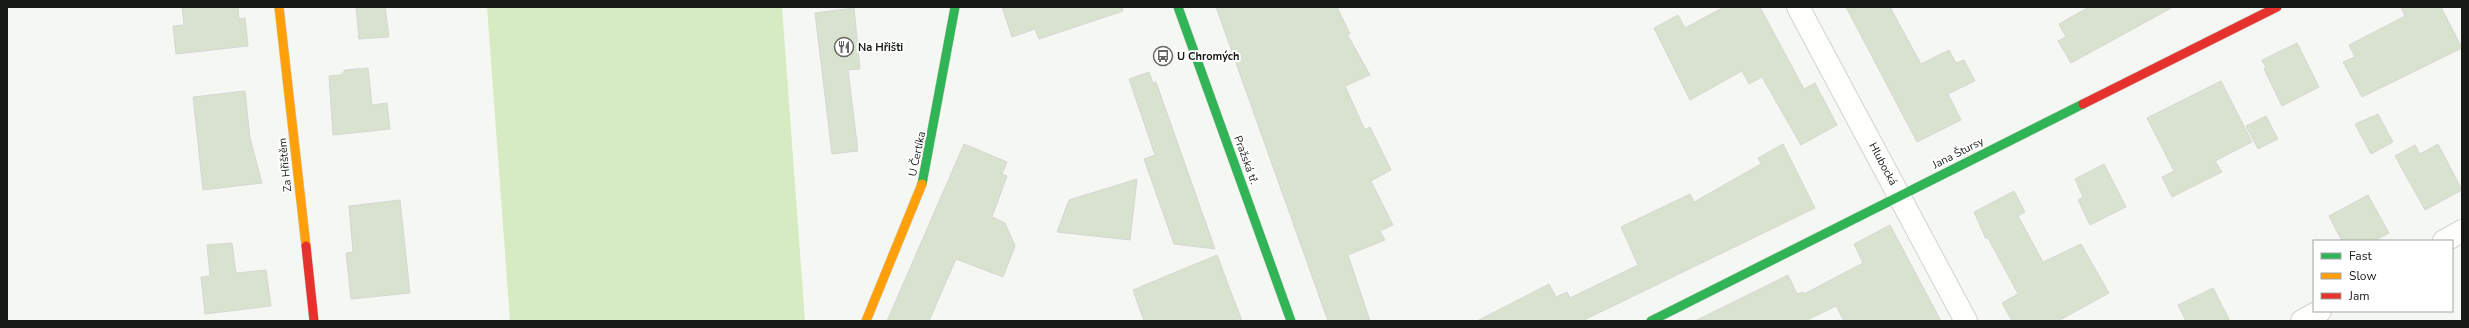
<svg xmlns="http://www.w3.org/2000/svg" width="2469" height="328" viewBox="0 0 2469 328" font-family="'Nunito Sans',sans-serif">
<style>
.green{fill:#d6ebc2}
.building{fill:#d8e2ce;stroke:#d5d8d3}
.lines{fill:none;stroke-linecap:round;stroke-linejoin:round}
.street-casing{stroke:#d1d4ce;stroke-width:24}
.fast-casing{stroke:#d1d4ce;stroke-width:10}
.slow-casing{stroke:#d1d4ce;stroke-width:10}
.jam-casing{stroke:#d1d4ce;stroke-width:10}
.street{stroke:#fefefd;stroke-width:22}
.fast{stroke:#30b455;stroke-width:9}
.slow{stroke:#ff9f0a;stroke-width:9}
.jam{stroke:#e5322d;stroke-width:9}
.labels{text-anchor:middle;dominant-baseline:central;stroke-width:4;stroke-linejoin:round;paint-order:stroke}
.poi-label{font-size:11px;font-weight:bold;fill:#181a16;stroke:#fff;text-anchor:start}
.street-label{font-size:11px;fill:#181a16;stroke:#fff}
</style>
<rect width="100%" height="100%" fill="#f5f8f2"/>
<!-- green -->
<path class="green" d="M487,7H782L805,321H510Z"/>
<!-- building -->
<path class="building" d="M182,7H238L239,19L245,18L248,46L176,54L173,26L184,25Z
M356,7H385L389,37L359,39Z
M1002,7H1122L1123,11L1039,39L1035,29L1012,37Z
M1216,7H1337L1350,34H1347L1370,75L1345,86L1365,130L1370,127L1391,170L1371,181L1393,225L1380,231L1385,240L1348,255L1370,321H1328Z
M1724,7H1760L1804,89L1815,83L1837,125L1801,145L1762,77L1749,84L1742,71L1690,100L1654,28L1678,15L1685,28Z
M1846,7H1890L1921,64L1949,50L1956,63L1964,60L1975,81L1948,94L1961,120L1917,142Z
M2089,7H2173L2071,63L2058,41L2066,37L2059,24Z
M2401,7H2441L2462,48L2362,97L2343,62L2355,57L2349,45L2405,16Z
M854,8L860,69L848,70L858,151L832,154L815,13Z
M2297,43L2319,87L2282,106L2264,69L2266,68L2262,60Z
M368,68L372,105L387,103L390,129L333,135L329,76L341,75L345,70Z
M1149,72L1153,83L1156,82L1215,249L1174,244L1144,159L1155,155L1129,79Z
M2221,81L2252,142L2215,161L2222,172L2172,197L2162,177L2174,171L2147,118Z
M245,91L250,138L262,183L203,190L193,97Z
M2378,114L2393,142L2371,154L2355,124Z
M2266,116L2278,139L2258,149L2246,126Z
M964,144L1007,162L1002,174L1007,176L992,217L1005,223L1015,246L1003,277L956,259L929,321H887Z
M1783,144L1815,208L1582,321H1477L1549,284L1556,297L1567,292L1570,298L1638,265L1621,227L1690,194L1694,202L1761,164L1758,158Z
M2438,144L2462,190L2425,210L2395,156L2415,145L2420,154Z
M2104,164L2126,207L2090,225L2078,200L2083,197L2075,179Z
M1137,179L1130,240L1057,232L1069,200Z
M2014,191L2025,212L2018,216L2043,262L2081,244L2109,293L2058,321H2012L2002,303L2018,294L1988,238L1986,239L1974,212Z
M2368,195L2389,233L2374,241H2342L2329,216Z
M400,200L410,293L351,299L346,253L353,252L349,206Z
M1890,225L1941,321H1844L1836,306L1805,321H1695L1788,275L1797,294L1803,292L1804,294L1863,263L1854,244Z
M232,243L236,273L266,270L271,306L205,314L201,277L210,276L207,245Z
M1217,255L1242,321H1144L1133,290Z
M2213,288L2230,321H2186L2178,305Z"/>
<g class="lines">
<!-- street casing -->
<g class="street-casing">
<path id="street" d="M1798,7L1966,321
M2444,241L2462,231
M2302,321L2320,311"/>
</g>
<!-- fast casing -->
<g class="fast-casing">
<path id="fast" d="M1178,7L1291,321
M922,184L955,7
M1651,321L2083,104"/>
</g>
<!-- slow casing -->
<g class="slow-casing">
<path id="slow" d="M279,7L306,246
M866,321L922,184"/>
</g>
<!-- jam casing -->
<g class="jam-casing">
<path id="jam" d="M2083,104L2277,7
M306,246L314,321"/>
</g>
<!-- street -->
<use href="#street" class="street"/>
<!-- fast -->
<use href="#fast" class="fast"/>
<!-- slow -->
<use href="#slow" class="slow"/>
<!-- jam -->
<use href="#jam" class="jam"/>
</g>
<!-- icons -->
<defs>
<g id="restaurant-ring" transform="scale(1)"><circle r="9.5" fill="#fff" stroke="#656863" stroke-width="1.5"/><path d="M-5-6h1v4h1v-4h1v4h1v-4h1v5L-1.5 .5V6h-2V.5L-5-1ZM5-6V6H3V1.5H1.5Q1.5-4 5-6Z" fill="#656863"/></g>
<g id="bus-ring" transform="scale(1)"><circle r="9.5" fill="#fff" stroke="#656863" stroke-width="1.5"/><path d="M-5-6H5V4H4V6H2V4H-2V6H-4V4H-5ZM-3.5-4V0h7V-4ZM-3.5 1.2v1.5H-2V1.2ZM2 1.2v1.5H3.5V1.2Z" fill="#656863"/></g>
</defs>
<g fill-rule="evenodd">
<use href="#restaurant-ring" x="844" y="47"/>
<use href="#bus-ring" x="1163" y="56"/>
</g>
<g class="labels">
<!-- poi labels -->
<g class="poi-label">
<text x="858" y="47">Na Hřišti</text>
<text x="1177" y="56">U Chromých</text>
</g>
<!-- street labels -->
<g class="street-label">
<text transform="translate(1958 153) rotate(-27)">Jana Štursy</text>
<text transform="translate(917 154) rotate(-78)">U Čertíka</text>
<text transform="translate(1246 160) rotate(70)">Pražská tř.</text>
<text transform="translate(1883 164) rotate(62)">Hlubocká</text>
<text transform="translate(285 165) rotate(-96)">Za Hřištěm</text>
</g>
</g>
<!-- border -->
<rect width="2469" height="328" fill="none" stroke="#181a16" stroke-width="16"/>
<!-- legend -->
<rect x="2313" y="240" width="140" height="72" fill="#ffffff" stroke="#a3a3a2"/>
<rect x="2321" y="253" width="20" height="6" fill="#30b455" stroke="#a3a3a2"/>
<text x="2349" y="260" font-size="12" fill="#181a16">Fast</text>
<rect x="2321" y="273" width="20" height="6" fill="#ff9f0a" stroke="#a3a3a2"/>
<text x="2349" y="280" font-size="12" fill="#181a16">Slow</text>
<rect x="2321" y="293" width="20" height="6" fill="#e5322d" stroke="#a3a3a2"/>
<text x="2349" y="300" font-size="12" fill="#181a16">Jam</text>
</svg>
